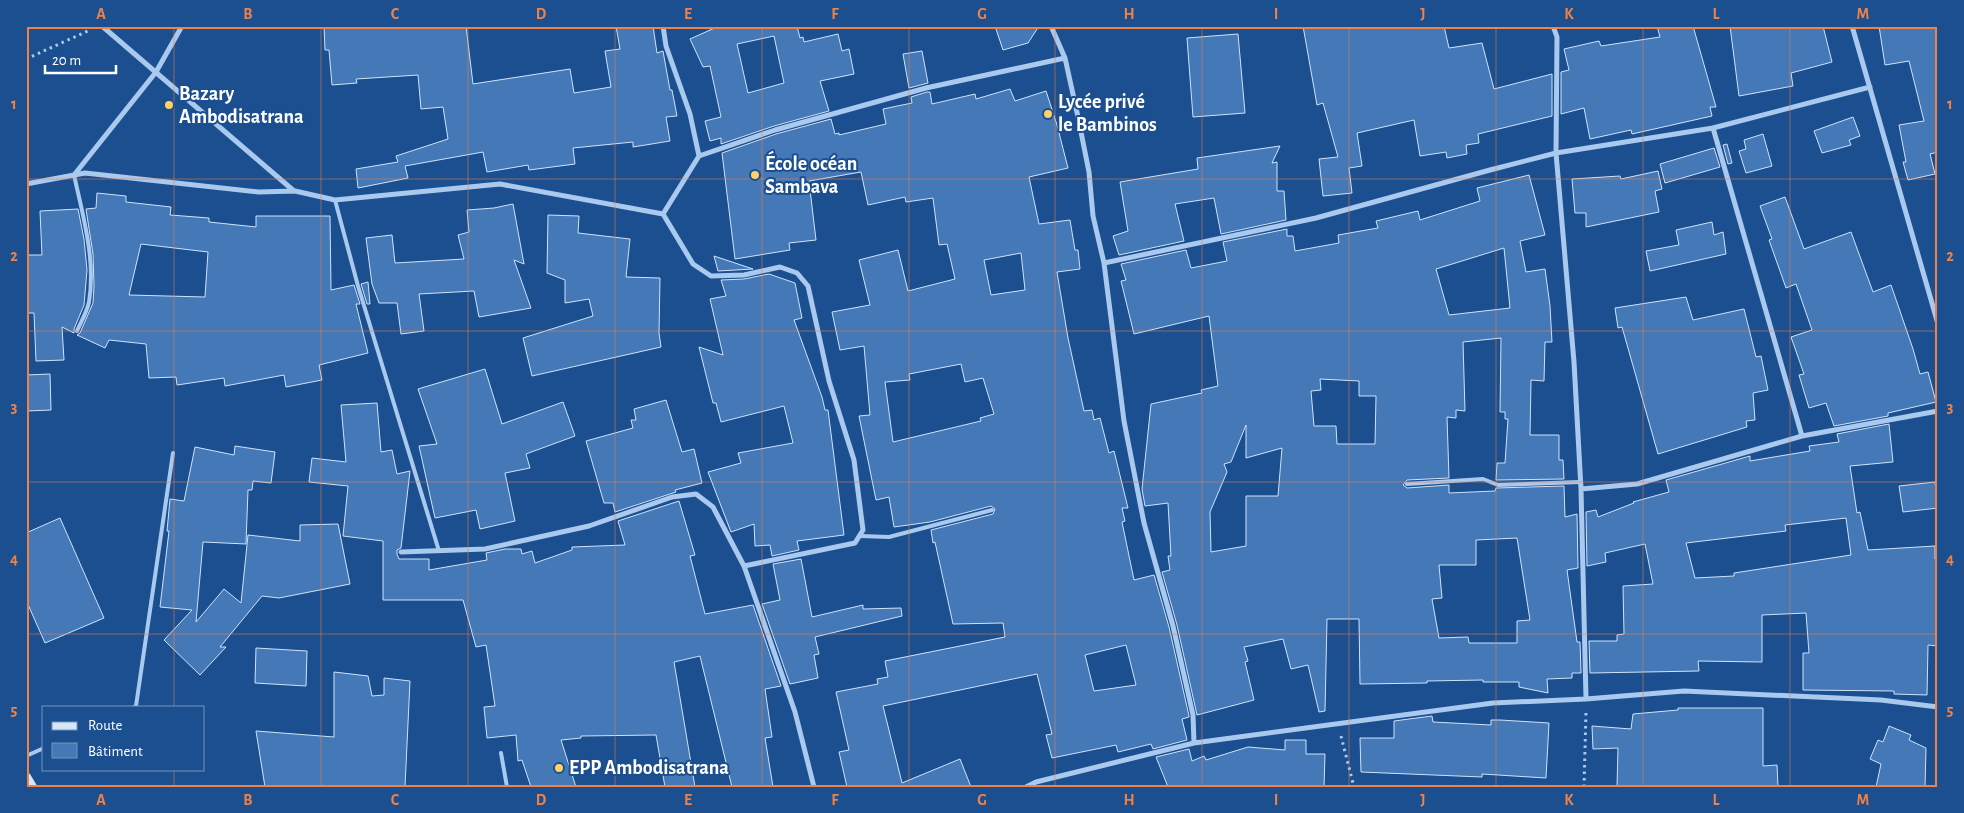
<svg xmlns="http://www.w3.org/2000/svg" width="1964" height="813" viewBox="0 0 1964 813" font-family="'Alegreya Sans',sans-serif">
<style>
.building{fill:#4478b7;stroke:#cfe3fa;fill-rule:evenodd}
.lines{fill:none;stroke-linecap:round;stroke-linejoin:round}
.path{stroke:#a9c9ee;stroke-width:3;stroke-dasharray:2.5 4;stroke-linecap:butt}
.service{stroke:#a9c9ee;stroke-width:4}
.minor{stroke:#a9c9ee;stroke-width:5}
.secondary{stroke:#d6e6fa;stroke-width:10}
.grid{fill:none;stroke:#ee8249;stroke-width:1;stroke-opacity:0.55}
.poi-dot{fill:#ffd166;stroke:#1b4f8f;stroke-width:2}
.labels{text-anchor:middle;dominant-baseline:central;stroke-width:4;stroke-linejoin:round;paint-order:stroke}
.poi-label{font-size:20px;font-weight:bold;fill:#fff;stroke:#1b4f8f;text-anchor:start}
.neatline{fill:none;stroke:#ee8249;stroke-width:2}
.grid-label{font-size:16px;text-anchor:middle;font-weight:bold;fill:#ee8249}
</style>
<rect width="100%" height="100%" fill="#1b4f8f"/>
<!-- building -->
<path class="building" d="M324,26H466L473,84L570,69L574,93L611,87L605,51L620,49L616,26H653L657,53L663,51L670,90H672L677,116L666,117L670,141L633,147V142L573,148L575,164L529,170L528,165L487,172L483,152L405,166L408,178L358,188L356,169L398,162L396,156L448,139L443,107L421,109L418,75L356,79L357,83L332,85L329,50H325Z
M719,26H797L800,38L803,37L804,42L838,34L842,51L849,49L854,74L820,81L829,111L774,126L721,144V138L710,141L705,121L721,117L710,66L703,67L690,39ZM774,36L784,83L748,93L737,44Z
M995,26H1039L1028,43L1003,50Z
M1303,26H1444L1449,48L1482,43L1494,89L1552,74V116L1478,134L1479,143L1466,145L1467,154L1447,158L1446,152L1420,156L1414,120L1357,133L1362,166L1349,168L1352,193L1323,196L1319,159L1338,157L1323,103L1317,105Z
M1657,26H1693L1716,107H1710L1712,116L1632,134L1631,130L1590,139L1584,108L1561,114V72L1569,70L1564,49L1599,41L1601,46L1660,37Z
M1730,26H1823L1832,62L1791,73L1793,86L1739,96Z
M1879,26H1938V152L1930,154L1935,174L1908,180L1903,162H1906L1899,125L1924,121L1909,61L1885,65Z
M1238,34L1245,113L1193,117L1187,38Z
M922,51L928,83L909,88L903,54Z
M1010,89L1015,101L1046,91L1057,125L1068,168L1029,177L1039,224L1070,220L1075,250H1078L1080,269L1057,272L1068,338L1084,411L1092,410L1094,420L1100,418L1109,453L1114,451L1128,508H1122L1125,521L1122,522L1134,580L1154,575L1169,627L1189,716V717L1182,719L1187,740L1153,749L1151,744L1118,752L1116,745L1052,758L1046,735L1052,734L1037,674L883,706L902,783L960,759L971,787H847L839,752L849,750L836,692L878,684L877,679L888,677L885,661L1005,637L1003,623L953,624L935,542L933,543L931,530L993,514L995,509L991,506L930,522L894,527L889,497L876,500L859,416L870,415L864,346L840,350L832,312L870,305L859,260L898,250L908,291L955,279L947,244L939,245L933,198L906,202L905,197L868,205L861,172L809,181L816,240L789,243L790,250L735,259L722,153L776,134L831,119L835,134L839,133V135L886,124L883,109L912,103L911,97L927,92H930L932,104L975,94L976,99ZM1021,253L1025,290L991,295L984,260ZM961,364L965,382L983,378L994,414L980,418L981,421L893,442L885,382L910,380L909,374ZM1126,645L1136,685L1094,691L1085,655Z
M1853,117L1860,136L1849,140L1851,145L1822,153L1814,131Z
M1763,134L1772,166L1746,173L1739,151L1746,149L1744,140Z
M1727,144L1732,163L1728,164L1723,145Z
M1280,146L1272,163L1277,162V191H1284L1286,220L1221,234L1214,198L1175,204L1184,241L1119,255L1113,236L1128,231L1120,182L1198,169L1197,158Z
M1714,148L1720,167L1665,183L1660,164Z
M1658,171L1662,189L1655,191L1659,212L1586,227V213H1575L1572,179L1620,176L1621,179Z
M1529,175L1545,235L1520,241L1526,272L1545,269L1550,306L1552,342H1545L1544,381L1531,380L1530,435H1559V460H1563L1564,479L1496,480L1497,463H1505L1508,419H1505V412H1500L1501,338L1463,342L1465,411L1456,410V418L1447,417L1449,478L1407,480L1403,485L1407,488L1449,485V493L1495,491L1496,488L1564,486L1565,517L1577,514L1578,568L1567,570L1577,642H1580L1581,673H1572V678L1547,679L1548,693L1519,687V682H1483V680L1427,681V683L1360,684L1359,619H1327L1325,711L1319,712L1308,665L1291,669L1283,639L1244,647L1248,661L1245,662L1254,700L1197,715L1177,625L1162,572L1170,570L1168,556H1171L1168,503L1145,506L1142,489L1151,404L1202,393L1201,390L1218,386L1209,316L1134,334L1121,281L1126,280L1121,264L1186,250L1191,268L1227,261L1223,242L1287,229V236H1293L1295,251L1339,243L1338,235L1378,228L1376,221L1418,211L1420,220L1480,201L1477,188ZM1504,248L1510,308L1449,315L1436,269ZM1320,379L1359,381V396H1376L1375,444H1337L1336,426H1314L1311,391L1321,390ZM1246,425V458L1282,448L1278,496H1246V546L1211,552L1210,512L1227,472L1224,464L1231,462ZM1517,538L1530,620L1517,621V643H1469L1468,637L1439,638L1432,599L1442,598L1439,565H1476V540Z
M97,193L126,196V202L171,207L170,215L209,218V222L256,227V216H330L331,290L354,285L360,304H356L368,353L319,365L322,380L286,387L284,375L225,386L224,378L177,385L176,377L149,378L146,344L109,340L105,348L77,335L80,333L93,303L94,286L93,254L86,209L96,208ZM141,244L208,252L205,297L129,295Z
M1785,197L1804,249L1851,232L1873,292L1891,285L1913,349L1920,374L1928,372L1936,402L1888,413V416L1834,426L1826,403L1809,408L1799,375L1804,374L1791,337L1812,330L1796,284L1786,288L1769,240L1772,239L1760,206Z
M513,204L524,264L514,260L531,308L479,317L474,291L419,294L424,331L401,334L397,303H379L372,284L366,238L392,235L395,263L464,259L458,235L469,232L467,210L494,208Z
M78,209L84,239L87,270L84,305L74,329V333L62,327L64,360L36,361L34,313H26V255H42L40,211Z
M548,215L579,216L578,233L630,239L626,277L660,278L659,333L661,347L532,376L523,338L593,316L589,299L565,303V280L547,273Z
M1712,222L1714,235L1723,232L1726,254L1650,271L1646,251L1679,245L1676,230Z
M714,256L753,269L718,271Z
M769,274L795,283L802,318L794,320L822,397L825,410H828L844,535L797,541L799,550L772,556L770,545L755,546L754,524L731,532L708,472L741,463L738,453L793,443L784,406L721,422L716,403H713L699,347L723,355L710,299L726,296L721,280L744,279Z
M368,282L370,304H367L361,284Z
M1686,297L1693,320L1744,309L1756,357L1761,356L1768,390L1753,393L1755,420L1746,421L1747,427L1658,454L1622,327L1618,328L1615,308Z
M485,369L502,424L563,402L575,436L526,454L530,468L505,473L515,521L480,529L476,510L435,518L419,446L437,444L418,389Z
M50,374L51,410L26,411V375Z
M666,400L682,452L694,449L702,483L675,490L676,492L615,512L613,503H604L586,441L633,428L631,420H636L634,409Z
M377,403L381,452L392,450L397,474L410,471L401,548L397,550V554L399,559H429V570L487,560L486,553L505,549H521L522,554L532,551L535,563L572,550V547L625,545L618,521L679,501L695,555L690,556L705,614L753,605L781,686L765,689L772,737L765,738L773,787H732L700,656L674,662L695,787H665L656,735L581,736V738L561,740L576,787H531L522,760L518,761L516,735L487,738L484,707L495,706L486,645L476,647L463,600H383V541L343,536L348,486L309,482L312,458L346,462L341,405Z
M1889,424L1893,462L1850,466L1857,513L1860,512L1868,550L1935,546V559H1938V646L1928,645L1927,695L1894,694V691L1803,690V653H1809L1806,613L1762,615V662L1698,661L1699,671L1590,673L1589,641H1617V635L1624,634L1623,586L1653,584L1645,544L1605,553L1606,562L1587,566L1586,512L1596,510L1598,517L1634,503L1633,502L1669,492L1666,480L1750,456V461L1810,451L1809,446L1839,442L1837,434ZM1846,518L1851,555L1734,573V576L1695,578L1686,543L1786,531L1785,525Z
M235,446L275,452L271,483L253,481L252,490H248L246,544L203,542L196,622L224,589L241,603L248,535L300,541V525L338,524L350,584L279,598L262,596L220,647H226L200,675L164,640L192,610L160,607L169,531H167L170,499L184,501L195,447L234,455Z
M1935,482L1938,508L1903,512L1899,486Z
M60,518L104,618L45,643L26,600V533Z
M801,559L812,617L863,605V609L901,608L902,616L815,637L819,654L814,655L818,678L790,684L762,604L780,600L773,564Z
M256,648L307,651L306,686L255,683Z
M334,672L368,676L372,696L384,695V678L410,681L405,787H265L256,731L334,737Z
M1678,708H1763V766L1777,765L1778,787H1617L1618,748L1593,749L1592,726L1631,729L1633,714L1678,710Z
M1432,716L1433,722L1491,725V720H1500L1549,723L1546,778L1482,774V777L1361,772L1360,738H1394V721Z
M1889,726L1911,735L1909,740L1926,748L1925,787H1876L1881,764L1870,759L1878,740L1883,742Z
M1285,740H1306V754H1325L1324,787H1168L1156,757L1189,749L1192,761L1204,756L1206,760L1248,747L1285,750Z"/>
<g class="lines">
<!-- path -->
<path class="path" d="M26,59L90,30
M1341,736L1354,787
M1584,787L1586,712"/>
<!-- service -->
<path class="service" d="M74,175C83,216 96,260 89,302C87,312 81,322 77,331
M335,200L358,286L439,551
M1407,484L1483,479L1498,485L1580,482
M860,536L889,537L992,510
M134,707L136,706L173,453
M501,753L507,787
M26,756L44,748"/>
<!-- minor -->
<path class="minor" d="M102,26L294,191
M663,26L666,46L690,114L699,156
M1051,26L1065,58L1078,117L1089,172L1093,216L1104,263L1124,421L1144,523L1173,626L1193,715L1194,743
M1553,26L1557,37L1556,153L1574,362L1581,489L1637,484L1802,436L1938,411
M1852,26L1938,324
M1713,128L1802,436
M74,175L156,72L182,26
M26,184L85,173L259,192L295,191L335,200L500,184L663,214L699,156L775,130L926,88L1065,58
M663,214L693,264L711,276L744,275L780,267L797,273L808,286L829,381L854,460L863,530L855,543L744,566
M1104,263L1316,218L1490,170L1556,153L1713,128L1870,87
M1581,489L1586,699
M401,552L485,549L589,526L672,497L696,494L713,507L744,566L795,712L814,787
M1026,787L1036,782L1194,743L1493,703L1586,699L1684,691L1881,700L1938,707"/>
<!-- secondary -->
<path class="secondary" d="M26,777L32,787"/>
</g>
<!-- grid -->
<path class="grid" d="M174,26V707M321,26V787M468,26V787M615,26V787M762,26V787M909,26V787M1055,26V787M1202,26V787M1349,26V787M1496,26V787M1643,26V787M1790,26V787M26,179H1938M26,331H1938M26,482H1938M26,634H1938M174,769V787"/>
<!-- markers -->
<g class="poi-dot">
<circle cx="169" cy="105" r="5"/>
<circle cx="1048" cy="114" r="5"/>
<circle cx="755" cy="175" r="5"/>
<circle cx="559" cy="768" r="5"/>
</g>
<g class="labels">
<!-- poi labels -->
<g class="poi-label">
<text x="179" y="94">Bazary<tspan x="179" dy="23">Ambodisatrana</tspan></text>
<text x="1058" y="102">Lycée privé<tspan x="1058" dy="23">le Bambinos</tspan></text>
<text x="765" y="164">École océan<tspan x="765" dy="23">Sambava</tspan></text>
<text x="569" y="768">EPP Ambodisatrana</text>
</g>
</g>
<!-- border -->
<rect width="1964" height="813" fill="none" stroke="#1b4f8f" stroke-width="55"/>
<!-- legend -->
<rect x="42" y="706" width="162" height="65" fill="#1b4f8f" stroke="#7695bc"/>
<rect x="52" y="722" width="25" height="8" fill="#d6e6fa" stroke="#7695bc"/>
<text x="88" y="730" font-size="15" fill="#ffffff">Route</text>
<rect x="52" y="743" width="25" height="15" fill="#4478b7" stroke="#7695bc"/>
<text x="88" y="756" font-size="15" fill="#ffffff">Bâtiment</text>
<!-- scale -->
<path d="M45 65v8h71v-8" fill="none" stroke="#ffffff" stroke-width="2.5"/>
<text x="52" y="65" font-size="15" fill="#ffffff" stroke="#1b4f8f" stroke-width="4" paint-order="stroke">20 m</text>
<rect x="28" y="28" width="1908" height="758" class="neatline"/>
<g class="grid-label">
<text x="101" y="19">A</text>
<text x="248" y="19">B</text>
<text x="395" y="19">C</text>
<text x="541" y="19">D</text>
<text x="688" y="19">E</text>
<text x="835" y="19">F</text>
<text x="982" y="19">G</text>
<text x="1129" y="19">H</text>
<text x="1276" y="19">I</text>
<text x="1423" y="19">J</text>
<text x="1569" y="19">K</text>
<text x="1716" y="19">L</text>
<text x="1863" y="19">M</text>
<text x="14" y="109">1</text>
<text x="1950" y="109">1</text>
<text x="14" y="261">2</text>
<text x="1950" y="261">2</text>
<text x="14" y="412">3</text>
<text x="1950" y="412">3</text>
<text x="14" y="564">4</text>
<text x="1950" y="564">4</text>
<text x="14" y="715">5</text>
<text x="1950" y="715">5</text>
<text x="101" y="805">A</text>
<text x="248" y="805">B</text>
<text x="395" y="805">C</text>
<text x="541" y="805">D</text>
<text x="688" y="805">E</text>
<text x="835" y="805">F</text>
<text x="982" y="805">G</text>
<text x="1129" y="805">H</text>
<text x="1276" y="805">I</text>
<text x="1423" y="805">J</text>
<text x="1569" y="805">K</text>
<text x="1716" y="805">L</text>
<text x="1863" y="805">M</text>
</g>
</svg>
